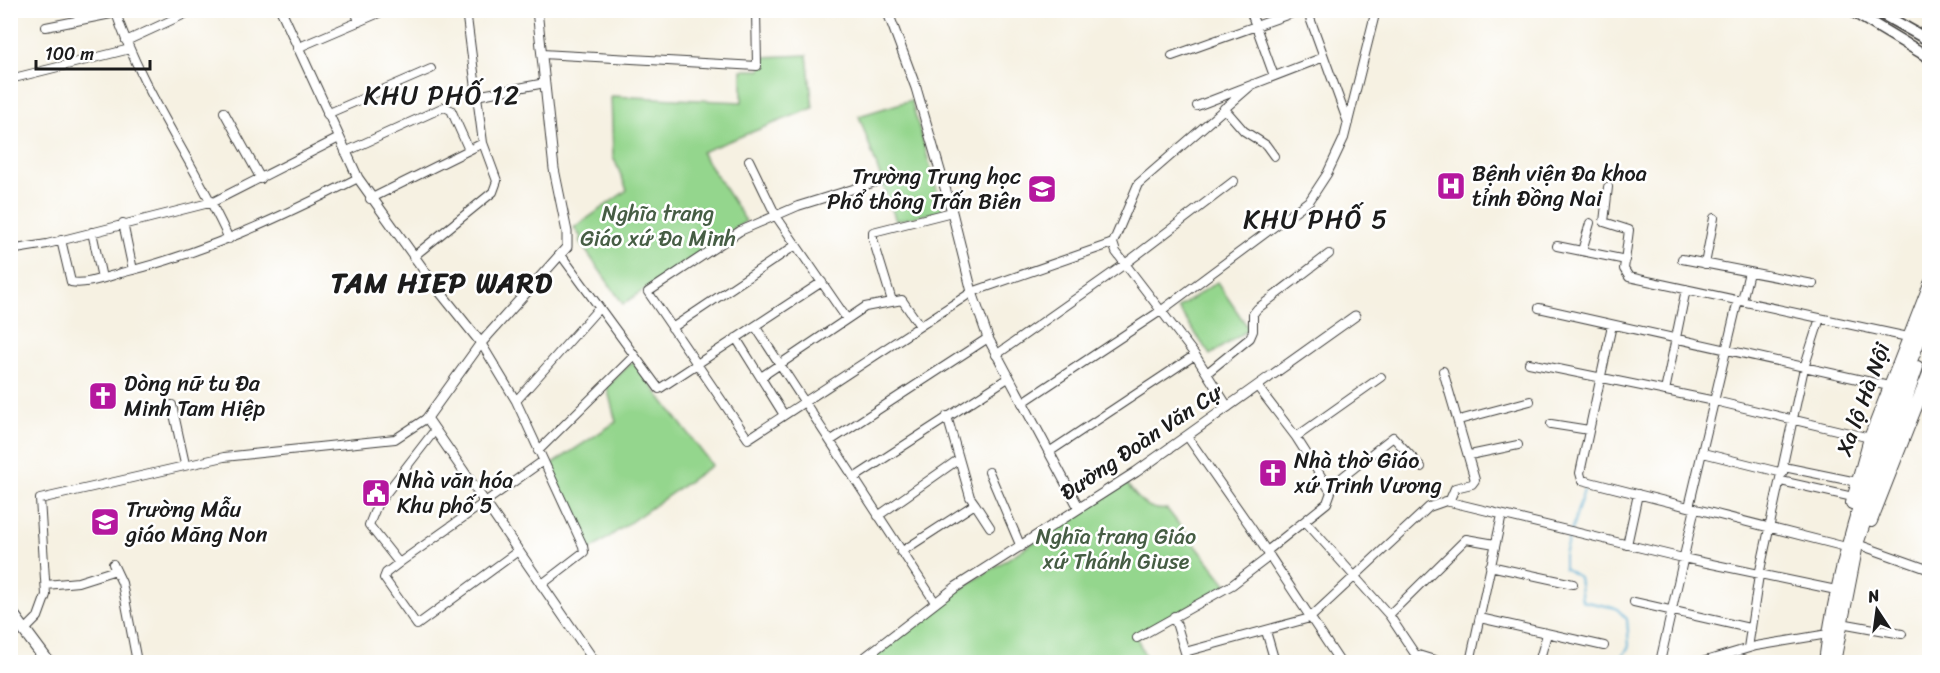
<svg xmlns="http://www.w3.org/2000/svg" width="1940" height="673" viewBox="0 0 1940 673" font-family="Sriracha,sans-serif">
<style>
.green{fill:#94d68d;stroke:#587954;stroke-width:1.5}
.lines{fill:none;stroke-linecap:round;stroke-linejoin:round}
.stream{stroke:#55acd2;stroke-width:2}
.minor-casing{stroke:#3d3c3a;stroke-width:10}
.tertiary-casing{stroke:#3d3c3a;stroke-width:11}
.secondary-casing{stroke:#3d3c3a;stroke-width:13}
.primary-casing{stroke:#3d3c3a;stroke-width:14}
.trunk-casing{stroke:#3d3c3a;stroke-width:14}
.minor{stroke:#fff;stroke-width:8}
.tertiary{stroke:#fff;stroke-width:9}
.secondary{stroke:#fff;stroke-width:10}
.primary{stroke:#fff;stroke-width:12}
.trunk{stroke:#fff;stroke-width:12}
.labels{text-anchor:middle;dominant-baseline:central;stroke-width:5;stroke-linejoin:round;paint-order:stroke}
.poi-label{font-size:22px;fill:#1c1c1c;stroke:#fff;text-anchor:start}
.park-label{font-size:22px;fill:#465d44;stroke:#fff}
.street-label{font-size:22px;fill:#1c1c1c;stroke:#fff}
.quarter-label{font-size:26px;letter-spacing:1.5px;fill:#1c1c1c;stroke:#fff}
.district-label{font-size:28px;font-weight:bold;letter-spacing:1.5px;fill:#1c1c1c;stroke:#fff}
</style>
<rect width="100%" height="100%" fill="#fff"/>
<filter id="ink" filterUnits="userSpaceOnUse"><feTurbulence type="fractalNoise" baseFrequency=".0167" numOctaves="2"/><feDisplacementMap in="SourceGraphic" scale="12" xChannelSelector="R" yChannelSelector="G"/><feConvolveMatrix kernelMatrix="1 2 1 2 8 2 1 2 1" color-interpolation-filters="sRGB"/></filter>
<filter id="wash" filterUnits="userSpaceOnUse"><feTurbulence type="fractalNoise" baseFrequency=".008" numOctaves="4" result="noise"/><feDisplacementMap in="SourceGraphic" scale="24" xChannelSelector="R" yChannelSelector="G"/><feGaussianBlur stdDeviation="1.35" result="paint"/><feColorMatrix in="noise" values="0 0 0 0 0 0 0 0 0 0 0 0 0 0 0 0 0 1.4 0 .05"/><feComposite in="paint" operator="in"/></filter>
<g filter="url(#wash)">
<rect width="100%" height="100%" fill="#f6f1e2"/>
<!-- green -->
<path class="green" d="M807,55L813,108L701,152L746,221L623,304L580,242L581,237L574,228L627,190L613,156L611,96L742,102V70H761L762,57Z
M911,100L943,211L896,221L859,116Z
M1217,282L1249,329L1210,355L1178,308Z
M633,361L712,465L589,551L549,466L616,422L607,387Z
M1126,483C1137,498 1147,512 1167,509L1227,585L1137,638L1148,662H866L959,590Z"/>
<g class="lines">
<!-- stream -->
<path class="stream" d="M1584,490L1564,554V568L1579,577L1582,601L1616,608L1627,619L1629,646L1619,662"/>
</g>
</g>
<g filter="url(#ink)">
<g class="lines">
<!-- minor casing -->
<g class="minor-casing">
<path id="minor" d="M115,10C141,90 194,162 229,239
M355,10L359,22
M1250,10L1274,76
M1307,10L1348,123
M46,27L116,13
M126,41L187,13
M297,48L386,10
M542,54L757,66L756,10
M1172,56L1301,10
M10,79L130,49
M476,96L545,83
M1197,106L1324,57
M1224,108L1244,131L1266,145L1274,156
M224,112L261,179
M327,114L431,69
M345,152L444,107L451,110L469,150
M749,160L776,216L847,319
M879,181L798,206L740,231L648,292L748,439L972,292L1113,243
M1608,187L1604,222L1629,230L1624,269L1629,277L1908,337
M370,199L483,143L466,10
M123,223L133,270
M92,232L102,278
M61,240L71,282C86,285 106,277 121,273C205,253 281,217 358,178
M1557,246L1626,260
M10,250L47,244L213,202L339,138
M1582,251L1590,223
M561,255L659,389L822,282
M413,257L493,192L497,181L483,143
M1682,259L1813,284
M1705,264L1714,218
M892,301L873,239V232L952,212
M1742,301L1749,272
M1539,308L1889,386
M1612,325L1580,473L1582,480L1846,547
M755,326L935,602
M672,328L796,245
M736,338L784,415
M481,343L516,401L583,546L584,552L541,585
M996,355L1125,264L1234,181
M1529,363L1715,401L1870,438
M1443,371L1475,480L1472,484L1455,488L1449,502
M1207,373L1250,338L1253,331V314L1257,309L1329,254
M761,377L865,307L902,300L920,326
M1257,386L1296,437L1331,492L1327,503L1267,551
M1665,391L1686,289
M516,401L599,308
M1022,403L1162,310L1310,200L1327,174L1344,138L1376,10
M172,405L185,464
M1228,407L1195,355L1116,252L1113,243L1138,184L1253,84
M1459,420L1530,401
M1551,424L1589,430
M1187,436L1250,526L1340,662
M1296,437L1381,377
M830,441L988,338
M538,451L634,356
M1049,452L1195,355
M1703,453L1783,473
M1470,455L1518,445
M1784,467L1857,482
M989,472L1021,547
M854,478L1008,378
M1781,481L1853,497
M1330,487L1393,437L1421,467
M975,504L990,527
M1689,507L1738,300
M878,516L959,459
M1305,521L1389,615L1415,654L1441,662
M1857,544L1930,570
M1627,545L1638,494
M518,551L417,625L384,578L386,573L399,563L543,461
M901,552L975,504L970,497L947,416
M399,563L369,525L377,505L435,430
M113,564L122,583L137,662
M1490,566L1573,584
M46,585L78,582L116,570
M1634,602L1749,628
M1389,615L1466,539L1495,544
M1174,616L1188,662
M1480,618L1604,646
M1841,623L1902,634
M26,629L38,617L46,595L40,499L224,457L395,439L427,418
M1266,631L1275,662
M1137,638L1232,585L1270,556
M1748,648L1759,575L1804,368L1820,318
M1185,652L1310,618L1429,507L1446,501L1683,558L1836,590
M1470,662L1502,515
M1539,662L1547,634
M1660,662L1695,508
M1702,662L1756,646L1828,634"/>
</g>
<!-- tertiary casing -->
<g class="tertiary-casing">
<path id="tertiary" d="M281,10L358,178L436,287L481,343
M537,10L554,169L567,232V247L481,343L427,418L595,662
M887,10L916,88L952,212L972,292L988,338L1079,508
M859,662L956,587L1136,472L1355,316"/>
</g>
<!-- secondary casing -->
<g class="secondary-casing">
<path id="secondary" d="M1850,10L1930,58
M1875,10L1930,41"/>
</g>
<!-- primary casing -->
<g class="primary-casing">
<path id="primary" d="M10,611L48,662"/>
</g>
<!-- trunk casing -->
<g class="trunk-casing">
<path id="trunk" d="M1852,503L1870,438L1930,284
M1871,521L1930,371
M1825,662C1840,540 1884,427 1930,313
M1834,662L1857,544L1917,367"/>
</g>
<!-- minor -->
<use href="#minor" class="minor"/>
<!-- tertiary -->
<use href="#tertiary" class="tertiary"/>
<!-- secondary -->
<use href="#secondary" class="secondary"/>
<!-- primary -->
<use href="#primary" class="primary"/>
<!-- trunk -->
<use href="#trunk" class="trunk"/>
</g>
</g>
<!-- icons -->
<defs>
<g id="hospital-square" transform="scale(1.5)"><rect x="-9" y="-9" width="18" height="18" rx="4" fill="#b5179e" stroke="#fff"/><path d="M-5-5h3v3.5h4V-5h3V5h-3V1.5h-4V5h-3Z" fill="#fff"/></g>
<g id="school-square" transform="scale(1.5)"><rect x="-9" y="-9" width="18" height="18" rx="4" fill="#b5179e" stroke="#fff"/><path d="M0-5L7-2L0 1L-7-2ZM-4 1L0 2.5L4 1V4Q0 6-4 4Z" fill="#fff"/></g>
<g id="church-square" transform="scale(1.5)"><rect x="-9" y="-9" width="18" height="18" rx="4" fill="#b5179e" stroke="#fff"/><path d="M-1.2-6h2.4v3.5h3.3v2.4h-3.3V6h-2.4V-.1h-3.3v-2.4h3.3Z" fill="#fff"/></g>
<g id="civic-square" transform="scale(1.5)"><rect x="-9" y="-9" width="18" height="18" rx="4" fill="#b5179e" stroke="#fff"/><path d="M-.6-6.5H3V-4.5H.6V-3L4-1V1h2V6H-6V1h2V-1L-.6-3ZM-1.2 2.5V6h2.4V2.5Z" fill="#fff"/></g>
</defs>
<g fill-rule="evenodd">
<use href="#hospital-square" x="1451" y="186"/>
<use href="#school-square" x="1042" y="189"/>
<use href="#church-square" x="103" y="396"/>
<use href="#church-square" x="1273" y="473"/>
<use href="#civic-square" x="376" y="493"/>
<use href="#school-square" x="105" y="522"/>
</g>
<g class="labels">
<!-- poi labels -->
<g class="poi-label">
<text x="1472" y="173">Bệnh viện Đa khoa<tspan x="1472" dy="25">tỉnh Đồng Nai</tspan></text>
<text x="1021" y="176" text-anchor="end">Trường Trung học<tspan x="1021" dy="25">Phổ thông Trấn Biên</tspan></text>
<text x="124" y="383">Dòng nữ tu Đa<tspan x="124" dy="25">Minh Tam Hiệp</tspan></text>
<text x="1294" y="460">Nhà thờ Giáo<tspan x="1294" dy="25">xứ Trinh Vương</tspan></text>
<text x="397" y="480">Nhà văn hóa<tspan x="397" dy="25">Khu phố 5</tspan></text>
<text x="126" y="509">Trường Mẫu<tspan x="126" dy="25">giáo Măng Non</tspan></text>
</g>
<!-- park labels -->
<g class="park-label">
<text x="658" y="213">Nghĩa trang<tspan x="658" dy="25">Giáo xứ Đa Minh</tspan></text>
<text x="1116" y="536">Nghĩa trang Giáo<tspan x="1116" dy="25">xứ Thánh Giuse</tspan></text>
</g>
<!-- street labels -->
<g class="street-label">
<text transform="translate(1863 399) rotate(-70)">Xa lộ Hà Nội</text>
<text transform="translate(1141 442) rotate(-34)">Đường Đoàn Văn Cự</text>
</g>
<!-- quarter labels -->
<g class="quarter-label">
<text x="442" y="95">KHU PHỐ 12</text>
<text x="1316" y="219">KHU PHỐ 5</text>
</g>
<!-- district labels -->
<g class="district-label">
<text x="442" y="282">TAM HIEP WARD</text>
</g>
</g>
<!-- margin -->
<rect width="1940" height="673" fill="none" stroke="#fff" stroke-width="36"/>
<!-- north arrow -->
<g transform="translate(1877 610) rotate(347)" stroke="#ffffff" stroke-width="4.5" paint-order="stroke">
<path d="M0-4.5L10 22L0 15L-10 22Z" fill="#1c1c1c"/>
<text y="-9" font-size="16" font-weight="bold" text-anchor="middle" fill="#1c1c1c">N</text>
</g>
<!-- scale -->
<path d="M36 60v9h114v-9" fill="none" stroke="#1c1c1c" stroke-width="3"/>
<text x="45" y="60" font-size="18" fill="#1c1c1c" stroke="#ffffff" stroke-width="4.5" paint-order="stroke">100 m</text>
</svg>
